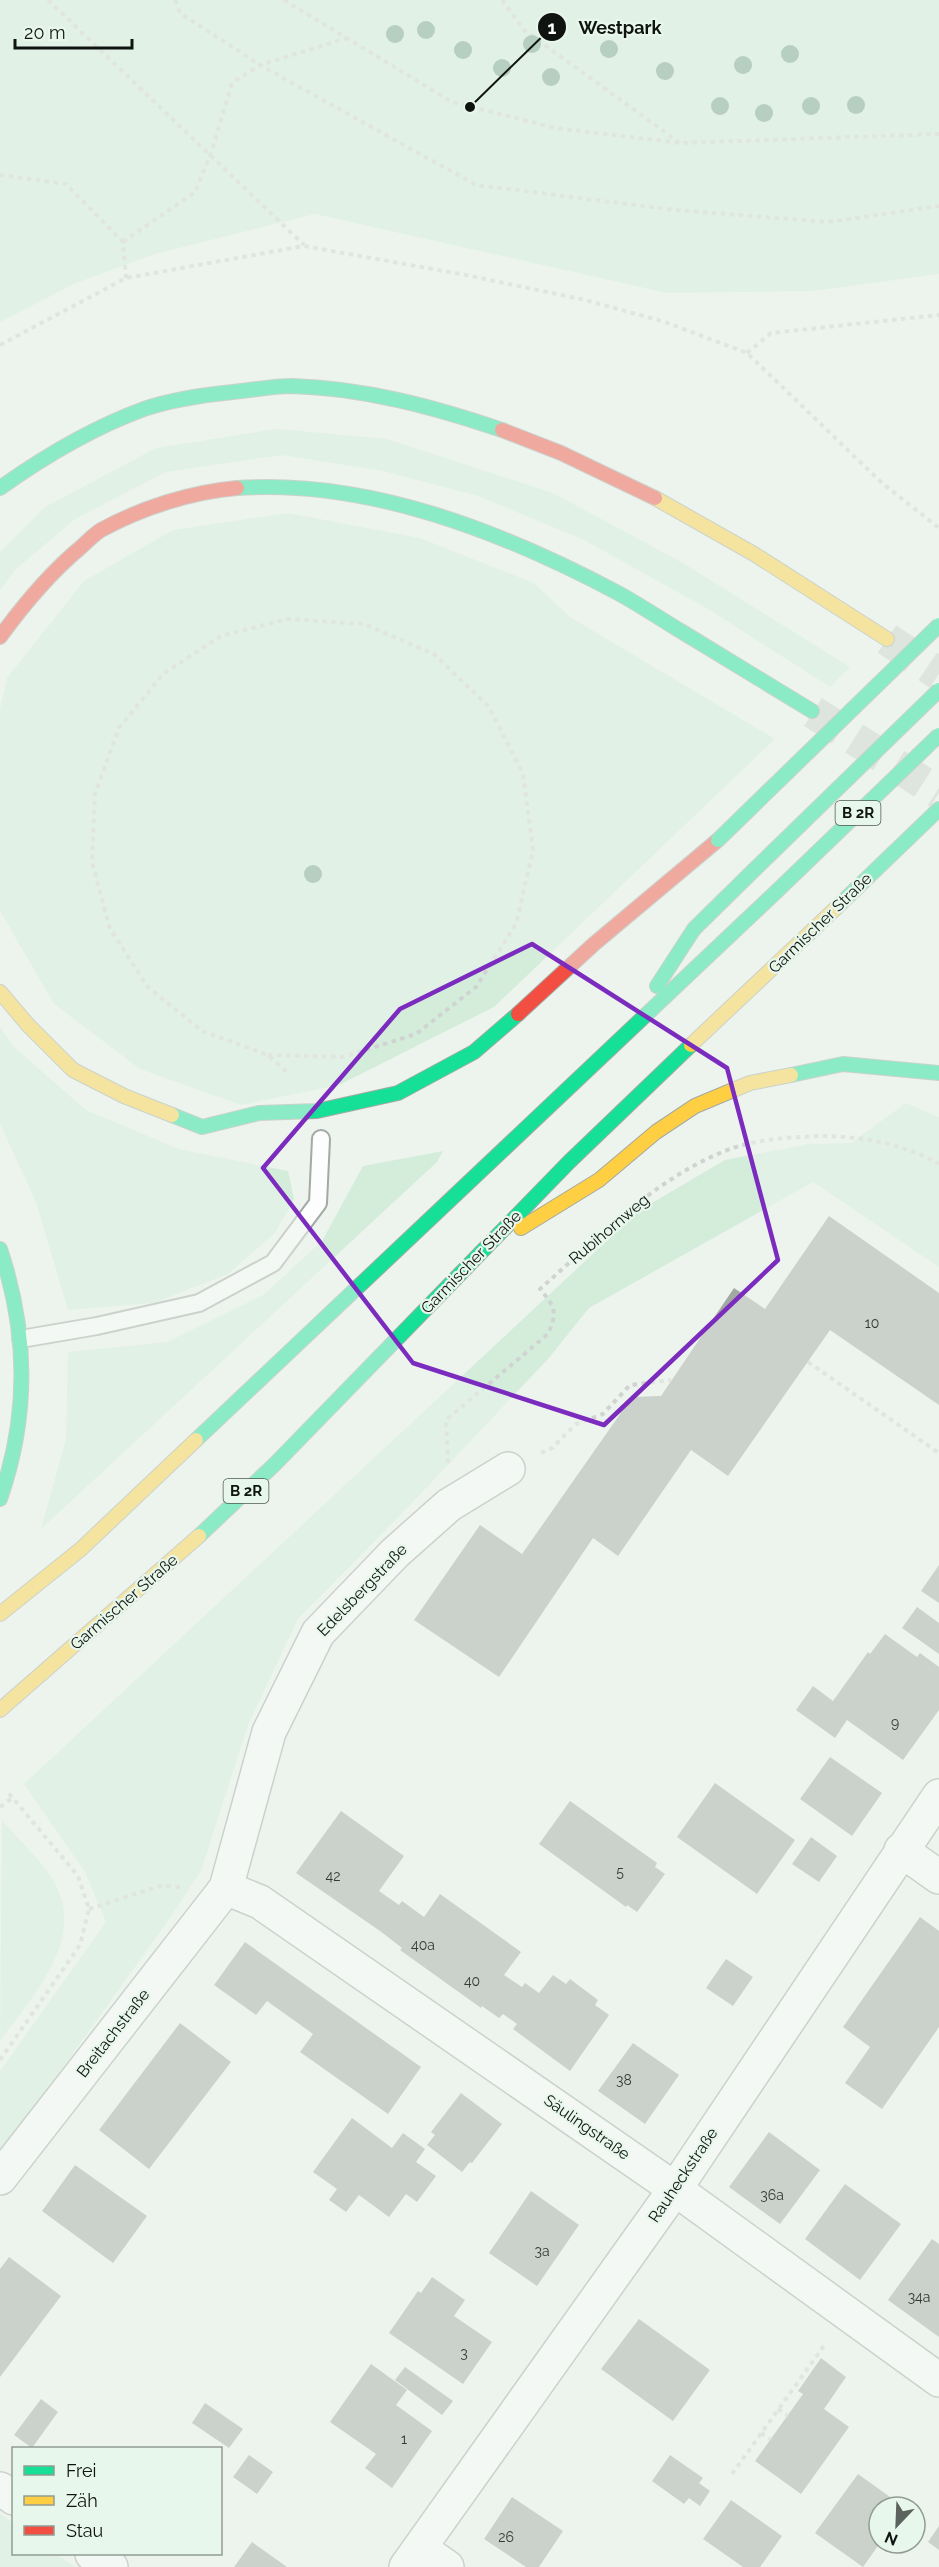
<svg xmlns="http://www.w3.org/2000/svg" width="939" height="2567" viewBox="0 0 939 2567" font-family="Raleway,sans-serif">
<style>
.green{fill:#d4eddb}
.building{fill:#a2a9a4}
.lines{fill:none;stroke-linecap:round;stroke-linejoin:round}
.highway-tunnel{stroke:#cbd2cc;stroke-width:33;stroke-dasharray:33 16;stroke-linecap:butt}
.lane-casing{stroke:#a3a9a4;stroke-width:20}
.street-casing{stroke:#a3a9a4;stroke-width:36}
.fast-casing{stroke:#a3a9a4;stroke-width:16}
.slow-casing{stroke:#a3a9a4;stroke-width:16}
.jam-casing{stroke:#a3a9a4;stroke-width:16}
.path{stroke:#d0d3d1;stroke-width:4;stroke-dasharray:4.5 4.5;stroke-linecap:butt}
.lane{stroke:#fcfdfc;stroke-width:16}
.street{stroke:#fcfdfc;stroke-width:33}
.fast{stroke:#16e098;stroke-width:14}
.slow{stroke:#ffcf43;stroke-width:14}
.jam{stroke:#f24e42;stroke-width:14}
.fast-bridge-casing{stroke:#a3a9a4;stroke-width:16;stroke-linecap:butt}
.fast-bridge{stroke:#16e098;stroke-width:14}
.tree{fill:#75a289}
.marked{fill:none;stroke:#7b2cbf;stroke-width:4.5;stroke-linejoin:round}
.labels{text-anchor:middle;dominant-baseline:central;stroke-width:4.5;stroke-linejoin:round;paint-order:stroke}
.number-label{font-size:14px;fill:#343935}
.shield{fill:#e8f7ec;stroke:#505852;stroke-width:1.5}
.shield-label{font-size:15px;font-weight:bold;fill:#0f1410}
.street-label{font-size:16px;fill:#0f1410;stroke:#e8f7ec}
.leader{fill:none;stroke:#0f1410;stroke-width:2}
.callout-dot{fill:#0f1410;stroke:#e8f7ec;stroke-width:2}
.mark-label{font-size:18px;text-anchor:middle;font-weight:bold;fill:#fff}
.callout-label{font-size:18px;text-anchor:middle;font-weight:bold;fill:#0f1410;stroke:#e8f7ec;stroke-width:4.5;stroke-linejoin:round;paint-order:stroke}
</style>
<rect width="100%" height="100%" fill="#ecf4ed"/>
<!-- green -->
<path class="green" d="M0,0H939V274L812,291L667,293L315,214L155,254L76,283L0,322Z
M277,429L387,439L553,493L683,563L850,667L830,687L708,609L584,540L478,496L383,471L282,455L166,472L75,519L15,570L0,590V552L45,507L156,448Z
M288,513L420,538L534,583L570,617L775,739L494,1007L339,1085L241,1105L140,1069L54,1004L0,911V709L7,678L84,581L173,530Z
M0,1027L14,1047L86,1110L179,1149L288,1171L294,1199L275,1233L228,1274L154,1303L68,1310L36,1202L0,1124Z
M906,1103L939,1117V1267L813,1182L589,1308L548,1359L412,1503L298,1619L248,1725L201,1871L170,1918L0,2155V2071L106,1922L85,1872L24,1784L640,1210L725,1160L809,1144L851,1143Z
M443,1151L437,1162L41,1529L66,1439L68,1352L167,1342L263,1295L322,1241L363,1166Z
M2,1820C17,1838 42,1861 53,1880C88,1939 33,1995 0,2041Z
M0,2514L13,2523L14,2554H56L75,2567H0Z"/>
<!-- building -->
<path class="building" d="M829,1216L939,1293V1405L830,1330L728,1476L691,1450L618,1556L593,1538L499,1677L414,1620L480,1525L522,1554L632,1397L661,1396L734,1288L765,1309Z
M939,1565V1603L921,1591Z
M917,1607L939,1623V1654L902,1628Z
M885,1634L917,1657L920,1653L939,1667V1710L903,1760L847,1720L835,1738L796,1710L813,1686L833,1701L868,1652L870,1654Z
M830,1757L882,1793L852,1836L800,1799Z
M715,1783L795,1840L757,1894L677,1837Z
M570,1801L657,1863L655,1867L665,1874L637,1912L627,1905L626,1907L539,1844Z
M341,1811L404,1856L379,1891L399,1905L402,1901L424,1917L440,1894L521,1952L504,1975L522,1987L525,1983L539,1993L553,1975L566,1984L570,1979L598,2000L595,2005L609,2015L570,2071L513,2029L517,2024L503,2014L499,2018L482,2006L481,2008L400,1950L402,1948L380,1931L296,1873Z
M811,1837L837,1856L819,1882L792,1864Z
M920,1917L939,1931V2027L882,2109L845,2083L870,2047L843,2027Z
M245,1942L421,2067L388,2114L300,2052L313,2034L267,2001L256,2015L214,1985Z
M726,1959L753,1977L733,2006L706,1988Z
M180,2023L231,2062L149,2169L99,2130Z
M633,2043L679,2075L645,2124L598,2091Z
M461,2093L502,2124L472,2163L470,2162L462,2172L427,2145L435,2135L431,2132Z
M352,2118L392,2148L403,2133L425,2149L416,2162L436,2176L417,2202L406,2194L389,2217L359,2195L346,2212L329,2200L337,2189L313,2172Z
M769,2132L820,2170L780,2224L729,2187Z
M75,2165L147,2216L113,2263L42,2211Z
M845,2184L901,2224L860,2280L805,2239Z
M531,2191L579,2225L537,2286L489,2253Z
M932,2239L939,2244V2337L888,2300Z
M9,2257L61,2296L0,2377V2269Z
M432,2277L465,2300L454,2316L492,2342L463,2384L389,2333L418,2291L421,2293Z
M639,2319L710,2370L673,2421L601,2369Z
M821,2358L846,2377L824,2409L849,2427L801,2494L755,2461L803,2394L798,2391Z
M371,2364L407,2390L396,2405L432,2431L392,2488L365,2468L376,2454L330,2422Z
M405,2367L453,2401L442,2415L395,2380Z
M41,2399L58,2412L32,2448L14,2435Z
M205,2403L243,2429L229,2448L192,2423Z
M249,2455L273,2472L257,2494L233,2477Z
M670,2455L703,2478L699,2483L710,2491L700,2506L689,2498L684,2504L652,2481Z
M858,2474L904,2507H879L880,2543L863,2567L815,2533Z
M512,2497L563,2531L539,2567H526L484,2539Z
M731,2500L782,2536L760,2567H743L703,2539Z
M939,2526V2550L928,2542Z
M252,2542L287,2567H234Z"/>
<g class="lines">
<!-- highway-tunnel -->
<path class="highway-tunnel" d="M887,639L939,674
M813,712L939,793"/>
<!-- lane casing -->
<g class="lane-casing">
<path id="lane" d="M21,1339L97,1326L199,1303L273,1263L318,1203L321,1139"/>
</g>
<!-- street casing -->
<g class="street-casing">
<path id="street" d="M901,1850L939,1877
M226,1888L260,1902L675,2189L939,2380
M0,2178L226,1888L269,1732L318,1633L395,1553L449,1505L508,1469
M0,2489L14,2498
M420,2548L447,2567
M92,2554L111,2567
M406,2567L675,2189L939,1796"/>
</g>
<!-- fast casing -->
<g class="fast-casing">
<path id="fast" d="M0,488C45,456 92,428 144,409C173,399 203,395 233,392C253,390 273,386 292,386C364,388 434,407 502,430
M237,488C369,479 503,532 618,593C640,605 662,620 684,633C727,659 769,685 812,711
M836,908L939,809
M657,986L694,929L753,871
M791,1075L843,1064L939,1073
M172,1115L202,1127L259,1113L317,1111L398,1093L474,1052L518,1014
M0,1249C28,1332 29,1416 0,1499
M196,1440L777,891
M199,1536L275,1464L569,1162L691,1045"/>
</g>
<!-- slow casing -->
<g class="slow-casing">
<path id="slow" d="M655,498L754,554L887,639
M0,992L28,1025L73,1070L124,1096L172,1115
M691,1045L836,908
M521,1228L599,1180L656,1132L695,1106L750,1083L791,1075
M0,1614L81,1549L196,1440
M0,1710L199,1536"/>
</g>
<!-- jam casing -->
<g class="jam-casing">
<path id="jam" d="M502,430L561,453L655,498
M0,637C24,604 49,574 80,548C87,542 93,535 101,530C141,508 191,492 237,488
M518,1014L594,944L718,840"/>
</g>
<!-- path -->
<path class="path" d="M48,0L304,245
M175,0L180,13L260,65L476,185L675,210L828,222L939,206
M284,0L452,102L555,128L681,143L939,134
M502,0L524,30L680,143
M0,175L66,184L123,242L126,278
M123,242L195,192L210,156L232,83L260,65L347,38
M0,345L126,278L304,246L466,275L585,300L665,322L747,353L882,483L939,528
M747,353L771,333L939,315
M268,1055L343,1057L416,1034L476,987L516,924L533,850L523,774L489,707L434,654L364,624L288,619L221,636L163,674L119,728L95,793L92,862L110,929L148,987L202,1031L268,1055L289,1074
M808,1362L939,1453
M541,1453L552,1448L576,1424L603,1414L630,1385L671,1380
M448,1463L446,1420L548,1334C558,1312 555,1307 540,1289C599,1237 656,1177 730,1149C758,1139 791,1137 820,1136C861,1136 904,1144 939,1164
M0,1807L12,1798
M89,1909L160,1886L180,1887
M0,2060L80,1945L89,1909L78,1876L7,1791
M778,2409L788,2416
M761,2433L770,2439
M732,2474L826,2343"/>
<!-- lane -->
<use href="#lane" class="lane"/>
<!-- street -->
<use href="#street" class="street"/>
<!-- fast -->
<use href="#fast" class="fast"/>
<!-- slow -->
<use href="#slow" class="slow"/>
<!-- jam -->
<use href="#jam" class="jam"/>
<!-- fast-bridge casing -->
<g class="fast-bridge-casing">
<path id="fast-bridge" d="M718,840L939,625
M753,871L939,690
M777,891L939,735"/>
</g>
<!-- fast-bridge -->
<use href="#fast-bridge" class="fast-bridge"/>
</g>
<!-- trees -->
<g class="tree">
<circle cx="426" cy="30" r="9"/>
<circle cx="395" cy="34" r="9"/>
<circle cx="532" cy="44" r="9"/>
<circle cx="609" cy="49" r="9"/>
<circle cx="463" cy="50" r="9"/>
<circle cx="790" cy="54" r="9"/>
<circle cx="743" cy="65" r="9"/>
<circle cx="502" cy="68" r="9"/>
<circle cx="665" cy="71" r="9"/>
<circle cx="551" cy="77" r="9"/>
<circle cx="856" cy="105" r="9"/>
<circle cx="720" cy="106" r="9"/>
<circle cx="811" cy="106" r="9"/>
<circle cx="764" cy="113" r="9"/>
<circle cx="313" cy="874" r="9"/>
</g>
<!-- marked area -->
<path d="M0 0H939V2567H0ZM532,944L727,1068L778,1260L604,1425L413,1363L263,1168L400,1009Z" fill="#ecf4ed" fill-opacity=".55" fill-rule="evenodd"/>
<path class="marked" d="M532,944L727,1068L778,1260L604,1425L413,1363L263,1168L400,1009Z"/>
<g class="labels">
<!-- number labels -->
<g class="number-label">
<text x="872" y="1323">10</text>
<text x="895" y="1723">9</text>
<text x="620" y="1872">5</text>
<text x="333" y="1876">42</text>
<text x="423" y="1945">40a</text>
<text x="472" y="1981">40</text>
<text x="624" y="2080">38</text>
<text x="772" y="2195">36a</text>
<text x="542" y="2251">3a</text>
<text x="919" y="2297">34a</text>
<text x="464" y="2353">3</text>
<text x="404" y="2439">1</text>
<text x="506" y="2537">26</text>
</g>
<!-- shield labels -->
<g class="shield">
<rect x="835.5" y="801" width="45" height="24" rx="4.5"/>
<rect x="223.5" y="1479" width="45" height="24" rx="4.5"/>
</g>
<g class="shield-label">
<text x="858" y="813">B 2R</text>
<text x="246" y="1491">B 2R</text>
</g>
<!-- street labels -->
<g class="street-label">
<text transform="translate(820 923) rotate(-44)">Garmischer Straße</text>
<text transform="translate(609 1229) rotate(-40)">Rubihornweg</text>
<text transform="translate(471 1262) rotate(-46)">Garmischer Straße</text>
<text transform="translate(362 1590) rotate(-46)">Edelsbergstraße</text>
<text transform="translate(124 1602) rotate(-41)">Garmischer Straße</text>
<text transform="translate(113 2033) rotate(-52)">Breitachstraße</text>
<text transform="translate(587 2127) rotate(35)">Säulingstraße</text>
<text transform="translate(683 2175) rotate(-56)">Rauheckstraße</text>
</g>
</g>
<!-- callouts -->
<path class="leader" d="M470 107L552 27"/>
<g class="callout-dot">
<circle cx="470" cy="107" r="6"/>
<circle cx="552" cy="27" r="15"/>
</g>
<g class="mark-label">
<text x="552" y="34">1</text>
</g>
<g class="callout-label">
<text x="620" y="34">Westpark</text>
</g>
<!-- legend -->
<rect x="12" y="2447" width="210" height="108" fill="#e8f7ec" stroke="#919c94" stroke-width="1.5"/>
<rect x="24" y="2466" width="30" height="9" fill="#16e098" stroke="#919c94" stroke-width="1.5"/>
<text x="66" y="2477" font-size="18" fill="#0f1410">Frei</text>
<rect x="24" y="2496" width="30" height="9" fill="#ffcf43" stroke="#919c94" stroke-width="1.5"/>
<text x="66" y="2507" font-size="18" fill="#0f1410">Zäh</text>
<rect x="24" y="2526" width="30" height="9" fill="#f24e42" stroke="#919c94" stroke-width="1.5"/>
<text x="66" y="2537" font-size="18" fill="#0f1410">Stau</text>
<!-- north arrow -->
<g transform="translate(897 2525) rotate(203)"><circle r="28" fill="#e8f7ec" stroke="#919c94" stroke-width="1.5"/>
<path d="M0-4.5L10 22L0 15L-10 22Z" fill="#5c625d"/>
<text y="-9" font-size="16" font-weight="bold" text-anchor="middle" fill="#0f1410">N</text>
</g>
<!-- scale -->
<path d="M15 39v9h117v-9" fill="none" stroke="#0f1410" stroke-width="3"/>
<text x="24" y="39" font-size="18" fill="#0f1410" stroke="#e8f7ec" stroke-width="4.5" paint-order="stroke">20 m</text>
</svg>
